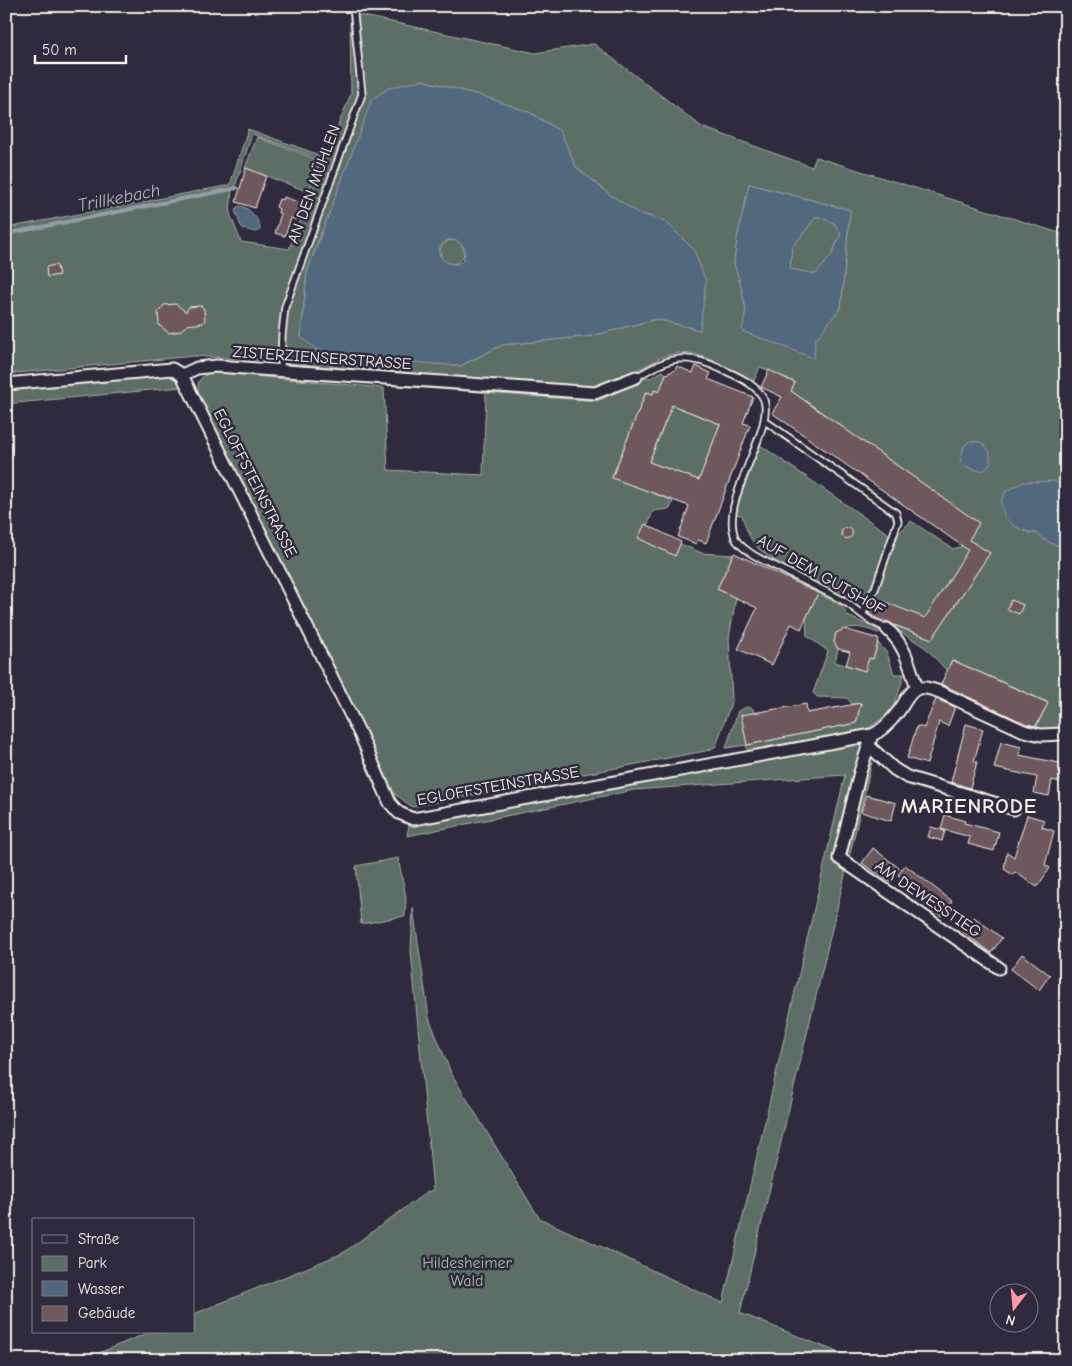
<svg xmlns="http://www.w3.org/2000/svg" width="1072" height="1366" viewBox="0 0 1072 1366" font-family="'Comic Neue',sans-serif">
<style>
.green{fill:#5d6e66;stroke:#a8b0a7;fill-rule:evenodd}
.water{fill:#51677d;stroke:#929ea8;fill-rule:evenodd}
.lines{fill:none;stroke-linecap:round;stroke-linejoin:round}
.stream{stroke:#929ea8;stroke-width:4}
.building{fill:#6e595d;stroke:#f4f1e8;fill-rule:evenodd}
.service-casing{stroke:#f4f1e8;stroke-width:9}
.minor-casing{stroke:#f4f1e8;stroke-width:15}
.service{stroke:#2f2a3d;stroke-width:5.5}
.minor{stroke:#2f2a3d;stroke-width:11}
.labels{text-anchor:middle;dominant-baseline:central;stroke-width:5;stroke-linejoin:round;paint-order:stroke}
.street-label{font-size:16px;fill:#f4f1e8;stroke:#2f2a3d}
.park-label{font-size:16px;fill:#b0b6ae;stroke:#2f2a3d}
.water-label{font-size:18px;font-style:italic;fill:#b3babd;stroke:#2f2a3d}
.district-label{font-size:21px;font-weight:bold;letter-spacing:1px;fill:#f4f1e8;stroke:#2f2a3d}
</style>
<rect width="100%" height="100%" fill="#2f2a3d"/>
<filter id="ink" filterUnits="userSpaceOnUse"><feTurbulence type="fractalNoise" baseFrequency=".02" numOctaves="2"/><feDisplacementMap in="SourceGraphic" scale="10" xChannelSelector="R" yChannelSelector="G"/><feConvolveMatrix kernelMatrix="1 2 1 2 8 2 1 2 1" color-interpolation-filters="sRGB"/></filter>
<g filter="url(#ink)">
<!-- green -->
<path class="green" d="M350,13L535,53L594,44L702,127L812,167L816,157L1066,235V488L1054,481L1029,533H1037C1046,541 1054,547 1066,546V724L1061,728L1035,730L1048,702L952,660L947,671L926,648L885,622L932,639L990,553L974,543L925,618L875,599L869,616L867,610L872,597L880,581L899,533L911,521L953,549L963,546L979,523L791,391L795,382L760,367L753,383L738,373L712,360L694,354L678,353L660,358L632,373L595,386L420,376L257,360L194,356L6,374V228L230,185L248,129L325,157L351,94ZM421,80L483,96L529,112L560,131L576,167L609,194L638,213L665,221L700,330L656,319L592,336L502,345L460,366L301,337L307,272L321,232ZM252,134L324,160L289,249L241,242L230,214L232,189L235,187ZM749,184L850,210L841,307L815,340L743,331L746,309L741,286L734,263L737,239Z
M257,137L321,161L309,192L245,168Z
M817,216L834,223L841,234L831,256L816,275L790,269L792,247Z
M440 252a12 12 0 1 1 24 0a12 12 0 1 1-24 0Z
M663,371L666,374C663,381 665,386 665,394L655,390L653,394L646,392L612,477L673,501L670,509L653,511L647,526L645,525L638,538L675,555L680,544L702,553L733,555L717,589L736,598L729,638L732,700L716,746L710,750L412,807L395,794L199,395C196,382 199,378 210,372L384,388L388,470L483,475L486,393L597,401L637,383L645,377L650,378Z
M165,374L175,377L182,387L6,404V390Z
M672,405L720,424L699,480L649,462Z
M760,445L890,535L870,590C863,595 856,598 848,597C829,594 770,561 757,547C749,538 745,526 742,515L734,514Z
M818,593L842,606L848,616L879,630V633C861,627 854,624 837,633L834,641L838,649L835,662L865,671L869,658L873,659L878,643L887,653L894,674H904C896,704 893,715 864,730L748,751L746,745L726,748L738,711L747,707L752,708L754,712L747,745L856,723L861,703L852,704L847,698L817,697L813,693L828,651L807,636L806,618Z
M852,742L860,746L872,762L740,1313L857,1360H82L150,1332H194V1314L343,1253L427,1192L433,1190L411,951L413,908L429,1018L451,1073L539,1218L723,1303L845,775L634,790L407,836L409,825Z
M398,858L406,897L405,916L361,924L356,866Z"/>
<!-- water -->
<path class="water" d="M421,80L483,96L529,112L560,131L576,167L609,194L638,213L665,221L694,250L706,281L700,330L656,319L592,336L502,345L460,366L324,355L301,337L307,272L372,99L389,88ZM448,240C456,239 465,243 465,253C463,279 421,254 448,240Z
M749,184L850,210L841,307L815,340L814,358L742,331L746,309L741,286L734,263L737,239ZM817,216L834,223L841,234L831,256L816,274L790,269L792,247Z
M241,206C251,209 260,220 260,230L256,232L243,229L240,224L235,210L237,207Z
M970,441L981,442L990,452V464L985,470C975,471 969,469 960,462L964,446Z
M1054,481L1066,488V546C1054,547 1046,541 1037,533C1026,533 1012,527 1005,517C1003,513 1002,506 1001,502L1006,491L1024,482Z"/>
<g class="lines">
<!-- stream -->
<path class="stream" d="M6,234L237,188"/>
</g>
<!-- building -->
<path class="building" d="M246,168L266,176L255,208L236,202Z
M284,197L303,204L296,220L291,218L285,236L275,233L281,214L278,213L279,209L276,207L279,199L283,200Z
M55,265L57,266L59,275L47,277L46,267Z
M176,304L186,312L189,307L201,306L204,309L205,320L203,323L187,325L180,331L169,333L159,325L158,313L164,305Z
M677,366L693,373L696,366L711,373L708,379L753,397L743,423L750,425L706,543L698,540L696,544L678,537L689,506L612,478L646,392L653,394L654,390L659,392L666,374L675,370ZM672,405L720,424L699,480L649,462Z
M769,370L795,383L791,391L979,523L969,540L990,553L932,639L894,625L889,622L880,620L869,614L875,598L925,618L968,550L772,413L782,397L761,387Z
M645,524L681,542L675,556L638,538Z
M841.5 533a5.5 5.5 0 1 1 11 0a5.5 5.5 0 1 1-11 0Z
M734,553L818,593L801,629L791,624L772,665L738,649L757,608L717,589Z
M1011,600L1023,605L1019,614L1007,609Z
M844,629L879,639L873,659L869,658L865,671L846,665L850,652L838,649L834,642L836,633Z
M952,660L1048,703L1036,726L1026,724L941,684Z
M936,699L955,707L948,726L939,722L927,764L907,758L917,726L924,728Z
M861,703L856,723L747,745L741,715L806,704L807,713Z
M966,724L983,729L974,761L977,762L970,788L951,782Z
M1001,742L1021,747L1019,755L1064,764L1060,782L1052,780L1049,796L1034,793L1037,777L994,768Z
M866,795L896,803L891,821L861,812Z
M945,815L965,821L964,823L999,832L994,851L968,844L970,837L941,829Z
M1027,815L1044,820L1042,827L1054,831L1045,865L1050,868L1037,887L1015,872L1013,875L1004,869L1007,852L1014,857Z
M931,827L945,831L942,841L928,837Z
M873,848L899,868L889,882L862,863Z
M905,865L952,901L941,916L913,895L918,889L898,875Z
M974,917L1002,938L991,953L963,932Z
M1022,954L1050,975L1039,990L1011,969Z"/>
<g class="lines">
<!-- service casing -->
<g class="service-casing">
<path id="service" d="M281,370L282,335L285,307L362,94L353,6
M636,377C670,358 684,351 721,369C735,375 754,383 762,396C779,422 725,491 733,530C734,533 734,537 736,540C747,554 765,561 781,569C801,580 822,589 842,600C853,606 862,616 873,622C877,624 882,626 887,629
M765,421L896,513L898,521L875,589L867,601L863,614"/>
</g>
<!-- minor casing -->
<g class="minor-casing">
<path id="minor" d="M182,375L360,734L390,803L399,813L413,819L872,735C882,731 891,721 898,712C904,705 909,690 919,688C927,687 935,690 942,693L1024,731L1041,735L1063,734L1066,733
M182,375L197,368L217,366L595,393L636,377
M6,384L172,369L182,375
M887,629C906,646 909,665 917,688
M872,735L860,772L839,858L999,968
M869,746L894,769L907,777L1014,809"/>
</g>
<!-- service -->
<use href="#service" class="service"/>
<!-- minor -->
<use href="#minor" class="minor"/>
</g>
</g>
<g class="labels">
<!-- street labels -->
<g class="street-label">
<text transform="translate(314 184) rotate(-70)">AN DEN MÜHLEN</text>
<text transform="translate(322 358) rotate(4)">ZISTERZIENSERSTRASSE</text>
<text transform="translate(255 483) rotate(63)">EGLOFFSTEINSTRASSE</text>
<text transform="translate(821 575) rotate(30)">AUF DEM GUTSHOF</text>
<text transform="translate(498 786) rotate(-10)">EGLOFFSTEINSTRASSE</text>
<text transform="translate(928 899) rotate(34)">AM DEWESSTIEG</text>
</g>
<!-- park labels -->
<g class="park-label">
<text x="467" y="1263">Hildesheimer<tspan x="467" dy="18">Wald</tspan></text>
</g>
<!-- water labels -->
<g class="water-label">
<text transform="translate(119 198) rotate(-11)">Trillkebach</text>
</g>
<!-- district labels -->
<g class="district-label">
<text x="969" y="806">MARIENRODE</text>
</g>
</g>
<!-- margin -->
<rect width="1072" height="1366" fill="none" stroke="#2f2a3d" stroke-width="25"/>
<rect x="12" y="12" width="1047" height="1341" fill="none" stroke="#f4f1e8" stroke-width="2" filter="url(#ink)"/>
<!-- legend -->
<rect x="32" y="1218" width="162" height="115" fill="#2f2a3d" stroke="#7e7a81"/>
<rect x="42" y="1235" width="25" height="8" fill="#2f2a3d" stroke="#7e7a81"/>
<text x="78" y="1244" font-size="15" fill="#f4f1e8">Straße</text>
<rect x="42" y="1256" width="25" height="15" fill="#5d6e66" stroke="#7e7a81"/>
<text x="78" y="1268" font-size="15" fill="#f4f1e8">Park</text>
<rect x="42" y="1281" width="25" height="15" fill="#51677d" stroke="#7e7a81"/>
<text x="78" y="1294" font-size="15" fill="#f4f1e8">Wasser</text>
<rect x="42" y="1306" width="25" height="15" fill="#6e595d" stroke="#7e7a81"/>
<text x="78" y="1318" font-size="15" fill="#f4f1e8">Gebäude</text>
<!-- north arrow -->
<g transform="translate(1014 1308) rotate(196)"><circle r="24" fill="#2f2a3d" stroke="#7e7a81"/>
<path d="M0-4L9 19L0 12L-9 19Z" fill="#ff9aa2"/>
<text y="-8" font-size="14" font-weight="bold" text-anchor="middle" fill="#f4f1e8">N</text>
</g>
<!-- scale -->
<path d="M35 55v8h91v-8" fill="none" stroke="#f4f1e8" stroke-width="2.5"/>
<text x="42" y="55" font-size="15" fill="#f4f1e8" stroke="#2f2a3d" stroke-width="4" paint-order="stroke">50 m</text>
</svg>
